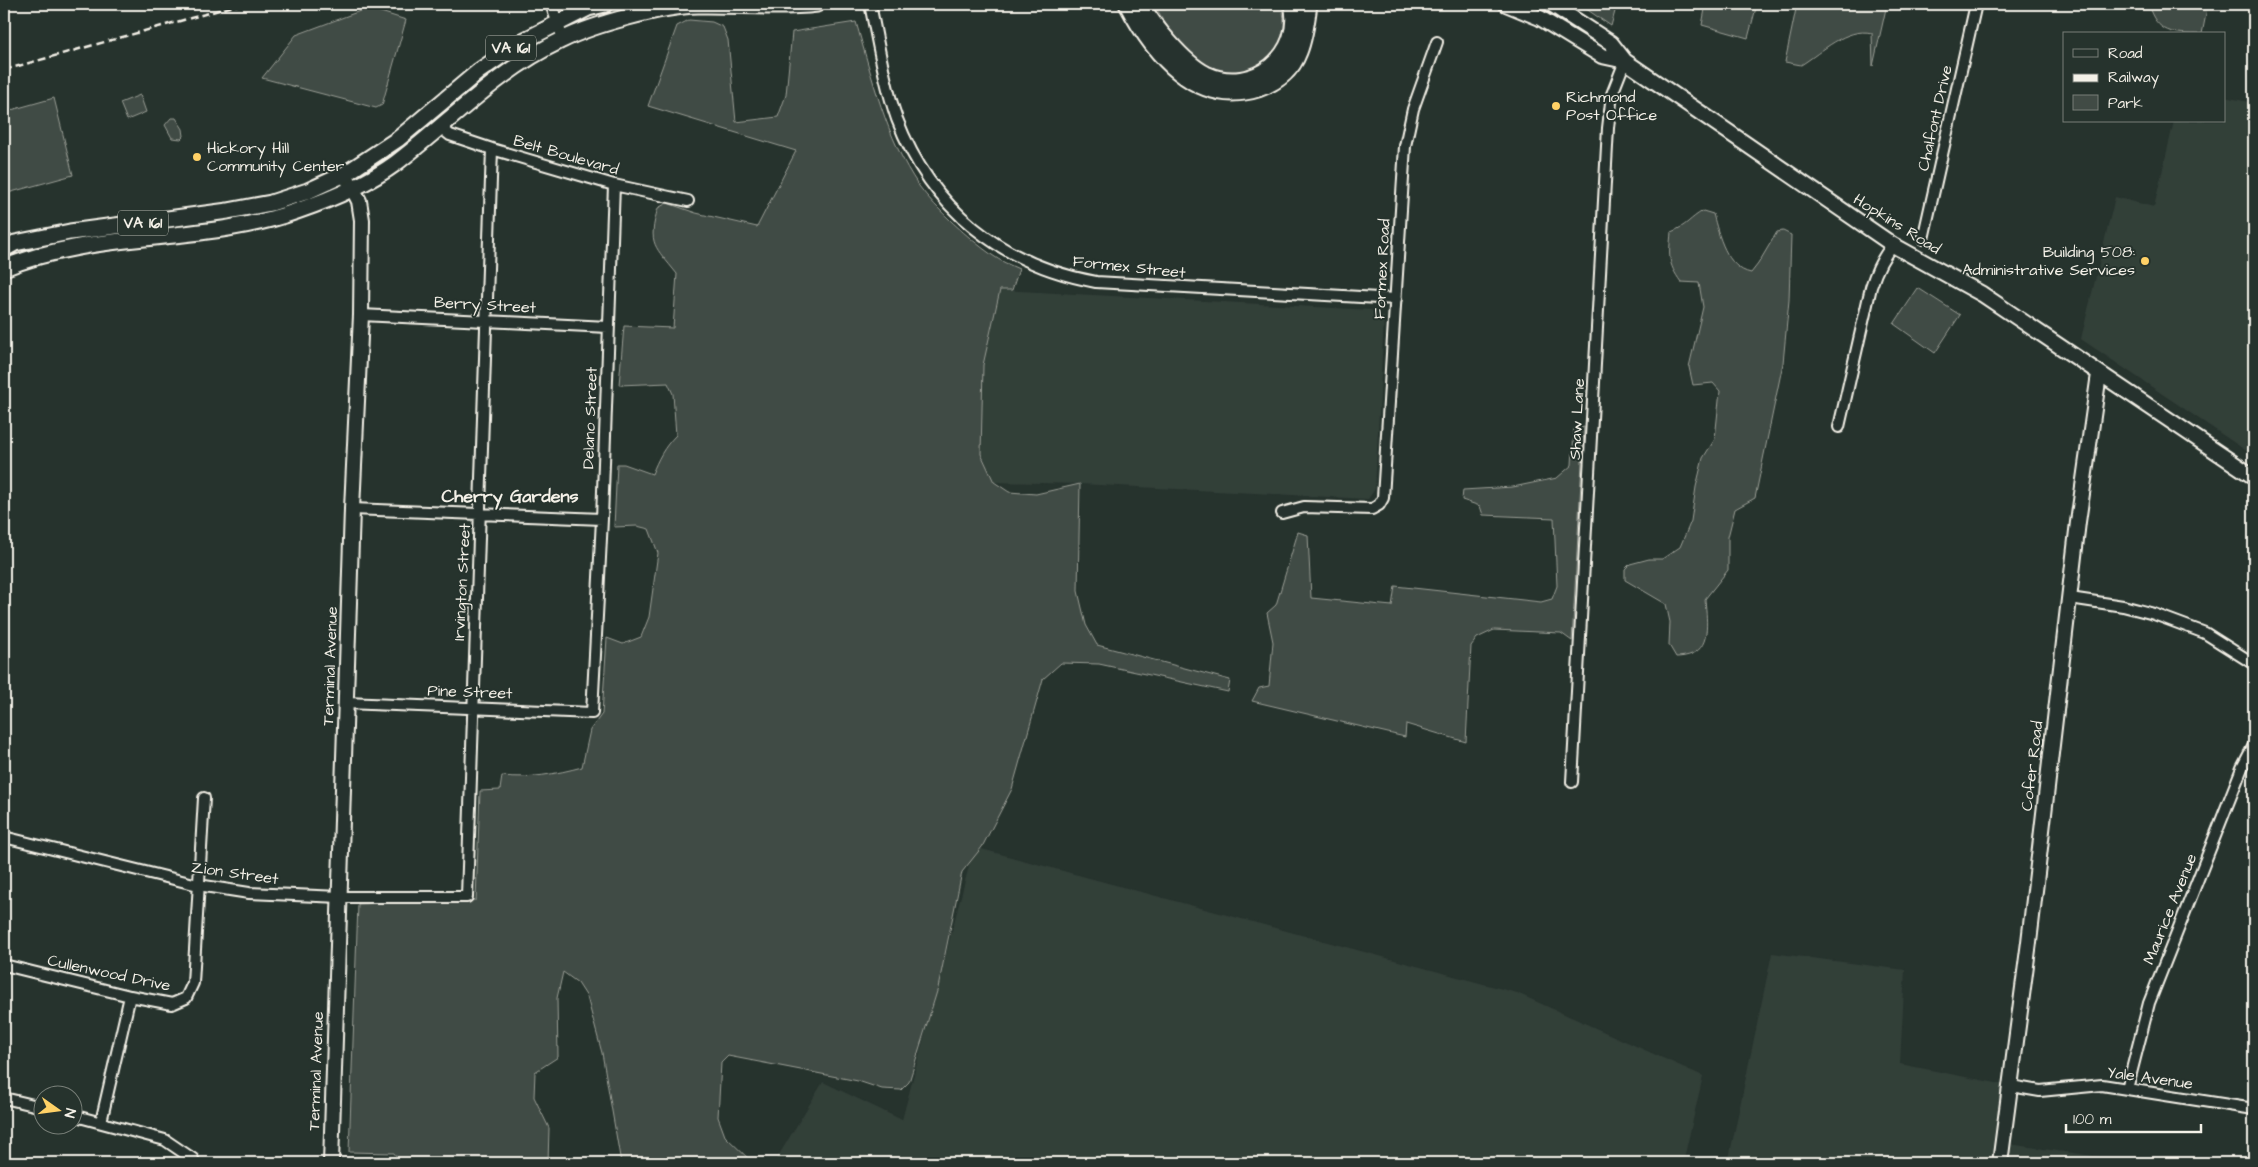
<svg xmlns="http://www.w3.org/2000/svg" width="2258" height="1167" viewBox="0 0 2258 1167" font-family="'Architects Daughter',sans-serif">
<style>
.built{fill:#333f39}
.green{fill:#414b45;stroke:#9a9e96}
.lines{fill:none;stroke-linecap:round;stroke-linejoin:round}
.street-casing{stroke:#f4f1e8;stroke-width:14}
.secondary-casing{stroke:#f4f1e8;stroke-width:18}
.primary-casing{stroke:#f4f1e8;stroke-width:19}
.street{stroke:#26332d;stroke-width:10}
.secondary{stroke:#26332d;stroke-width:14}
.primary{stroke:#26332d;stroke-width:15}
.rail{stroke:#f4f1e8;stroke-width:2.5;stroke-dasharray:8 4;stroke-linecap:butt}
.poi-dot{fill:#ffd166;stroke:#26332d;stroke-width:2}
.labels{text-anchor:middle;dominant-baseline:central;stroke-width:4;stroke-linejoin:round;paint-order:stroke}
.shield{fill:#26332d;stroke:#b6b8b0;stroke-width:1}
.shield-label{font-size:15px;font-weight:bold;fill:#f4f1e8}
.poi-label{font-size:16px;fill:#f4f1e8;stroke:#26332d;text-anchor:start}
.street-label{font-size:16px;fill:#f4f1e8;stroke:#26332d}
.neighbourhood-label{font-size:18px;font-weight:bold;fill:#f4f1e8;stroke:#26332d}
</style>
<rect width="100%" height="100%" fill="#26332d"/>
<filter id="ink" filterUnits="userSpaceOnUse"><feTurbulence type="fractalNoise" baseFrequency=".02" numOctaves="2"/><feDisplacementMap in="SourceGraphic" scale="10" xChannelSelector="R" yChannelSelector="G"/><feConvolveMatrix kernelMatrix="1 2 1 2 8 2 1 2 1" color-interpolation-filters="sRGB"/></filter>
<g filter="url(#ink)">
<!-- built -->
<path class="built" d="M2224,97L2254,103V456L2081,339L2115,197L2154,207L2174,121H2224Z
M1000,290L1371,310L1384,317L1375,489L1368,499L1080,484L994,482L981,454L983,365Z
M974,847L1517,993L1703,1076L1683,1163H774L823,1082L902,1120Z
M1772,953L1905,970L1900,1064L2006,1085L1995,1163H1728Z
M2009,1144L2143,1163H2007Z"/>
<!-- green -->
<path class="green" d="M1154,4H1282C1283,13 1285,22 1284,31C1277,69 1229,83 1199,61C1179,47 1165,24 1154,4Z
M1579,4H1617L1611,26Z
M1706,4H1757L1748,38L1702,25Z
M1797,4H1887L1873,66L1872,33C1846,27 1822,52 1801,65L1785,62Z
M2148,4H2208L2202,34C2173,34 2157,34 2148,4Z
M368,8L406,20L382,105L376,108L262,78L296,35Z
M689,20L712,22L723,27L728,40L736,122L778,117L786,95L792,32L856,22C872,77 886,138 919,186C936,209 969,239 992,255C1000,261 1010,265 1019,269L1012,290H1000L983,365L981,454L994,482L1009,492L1036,494L1080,484L1078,591L1086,625L1097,645L1230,680L1228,692L1099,664L1061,663L1043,679L1012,789L982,847L962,872L938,988L909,1082L901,1090L882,1089L858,1081L728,1056L721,1063L718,1117L725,1136L753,1163H621L602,1053L587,997L578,983L563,972L557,998L558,1057L535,1072L534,1097L549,1128L548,1163H401L394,1153L349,1152L358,904L476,900L480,791L500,790L502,776C529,779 556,774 582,767L590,730L602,714L607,638L623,644L641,637L649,617L658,553L649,529L637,526L614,527L617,464H624L652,474C658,459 664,447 676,435L673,394L668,383L619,385L624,326L673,328L677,274C655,246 647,245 658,208L667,203L696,213L757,227L796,151L648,106L677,26Z
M140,95L146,112L127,120L120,103Z
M54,98L73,175L4,194V112Z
M171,118H176L183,129L184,136L181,139L172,138L165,125Z
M1703,211L1713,214C1719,235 1726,268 1751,273L1758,264L1777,232L1783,231L1791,235L1789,300L1783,363L1755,498L1735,509L1728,537V570L1705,599C1706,616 1712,646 1692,654C1687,656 1681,657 1676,657L1669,645L1670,622L1666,604L1625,580V569L1630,564L1649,559H1662L1680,547L1691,521L1696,487L1703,458L1715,439L1720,391L1713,383L1693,385L1689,367L1703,307L1699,283L1681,282C1667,263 1669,255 1671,232C1687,226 1690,218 1703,211Z
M1918,288L1960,315L1935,353L1894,324Z
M1584,427L1572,641L1561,633L1494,630L1477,638L1471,646L1466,742L1406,724L1405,737L1252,701L1259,688L1269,686L1273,642L1267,613L1276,605L1298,532L1308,535L1311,598L1392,606L1395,586L1541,602L1552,599L1557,586L1554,518L1483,515L1480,506L1462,500L1463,490L1513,487L1557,478L1572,465L1574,429Z"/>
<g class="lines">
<!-- street casing -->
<g class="street-casing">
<path id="street" d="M551,4L563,39
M870,4C878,42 884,82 897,119C931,209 1002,265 1096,282L1396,299
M440,127L450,135L492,149L614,185L688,201
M1923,239L1976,4
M361,315L608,327
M1839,427L1871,287C1876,271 1882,257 1893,245
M352,509L602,519
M1282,513L1304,507L1372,509L1379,505L1383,498L1405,146L1413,109L1437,42
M2070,598L2123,606L2154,614L2205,633L2254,664
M346,703L592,713L602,519L614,185
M1572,782L1608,128L1612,94L1625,61
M4,837L198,885L249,893L340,897H467L492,149
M4,965L130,996L172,1004L186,998L193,983L204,798
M2011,1086L2040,1091L2102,1085L2254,1109
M2127,1089L2149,1003L2242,768L2254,745
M4,1098L42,1107
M72,1115L165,1140L193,1159L194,1163
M101,1122L130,996"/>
</g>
<!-- secondary casing -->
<g class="secondary-casing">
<path id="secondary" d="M1506,4L1540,18L1602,56L1625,61
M1551,4L1611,43L1625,61L1893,245L1982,294L2254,477
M331,1163L352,509L361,315L362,220L359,201L345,174
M2000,1163L2029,942L2078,522L2099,374"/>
</g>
<!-- primary casing -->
<g class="primary-casing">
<path id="primary" d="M1127,4C1153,54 1196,108 1258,89C1276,83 1292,71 1299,52C1305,37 1307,20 1309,4
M1141,4C1153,25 1184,63 1206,74C1253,96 1304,54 1292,4
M4,249L15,243L70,232L228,211L271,203L308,191L345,174L398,139L479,71L523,41L588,8L605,4
M4,268C97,229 202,245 297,211C332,199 366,185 396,163C451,121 498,70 562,40C594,24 662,6 698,5C737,4 778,9 817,4"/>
</g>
<!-- street -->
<use href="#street" class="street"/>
<!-- secondary -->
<use href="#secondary" class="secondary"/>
<!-- primary -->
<use href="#primary" class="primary"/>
<!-- rail -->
<path class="rail" d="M4,70L241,4"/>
</g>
</g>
<!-- markers -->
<g class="poi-dot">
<circle cx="1556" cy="106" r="5"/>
<circle cx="197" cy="157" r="5"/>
<circle cx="2145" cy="261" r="5"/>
</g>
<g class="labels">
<!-- shield labels -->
<g class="shield">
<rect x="486" y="35.5" width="50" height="25" rx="4"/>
<rect x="118" y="210.5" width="50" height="25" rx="4"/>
</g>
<g class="shield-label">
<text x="511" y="48">VA 161</text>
<text x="143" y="223">VA 161</text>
</g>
<!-- poi labels -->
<g class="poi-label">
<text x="1566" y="97">Richmond<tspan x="1566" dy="18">Post Office</tspan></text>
<text x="207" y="148">Hickory Hill<tspan x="207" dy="18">Community Center</tspan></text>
<text x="2135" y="252" text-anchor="end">Building 508:<tspan x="2135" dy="18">Administrative Services</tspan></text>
</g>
<!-- street labels -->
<g class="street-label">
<text transform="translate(1935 118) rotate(-77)">Chalfont Drive</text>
<text transform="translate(566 155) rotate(16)">Belt Boulevard</text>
<text transform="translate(1897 224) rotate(32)">Hopkins Road</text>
<text transform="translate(1129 267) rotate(6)">Formex Street</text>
<text transform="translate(1382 269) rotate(-87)">Formex Road</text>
<text transform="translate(485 305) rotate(3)">Berry Street</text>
<text transform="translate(590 418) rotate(-88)">Delano Street</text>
<text transform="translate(1577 419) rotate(-87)">Shaw Lane</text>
<text transform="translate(462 582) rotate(-87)">Irvington Street</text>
<text transform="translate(330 666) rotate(-88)">Terminal Avenue</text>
<text transform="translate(470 692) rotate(2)">Pine Street</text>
<text transform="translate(2032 766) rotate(-83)">Cofer Road</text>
<text transform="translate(235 873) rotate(8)">Zion Street</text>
<text transform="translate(2170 909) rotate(-68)">Maurice Avenue</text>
<text transform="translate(109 973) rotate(12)">Cullenwood Drive</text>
<text transform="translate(316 1071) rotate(-88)">Terminal Avenue</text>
<text transform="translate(2150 1078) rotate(8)">Yale Avenue</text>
</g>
<!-- neighbourhood labels -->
<g class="neighbourhood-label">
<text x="510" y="496">Cherry Gardens</text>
</g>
</g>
<!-- margin -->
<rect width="2258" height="1167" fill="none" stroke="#26332d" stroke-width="20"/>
<rect x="10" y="10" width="2238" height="1147" fill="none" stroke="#f4f1e8" stroke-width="2" filter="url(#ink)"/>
<!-- legend -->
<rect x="2063" y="32" width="162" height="90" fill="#26332d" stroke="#787f78"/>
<rect x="2073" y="49" width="25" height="8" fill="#26332d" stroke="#787f78"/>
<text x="2108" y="58" font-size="15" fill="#f4f1e8">Road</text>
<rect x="2073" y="74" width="25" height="8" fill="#f4f1e8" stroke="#787f78"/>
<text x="2108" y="82" font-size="15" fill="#f4f1e8">Railway</text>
<rect x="2073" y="95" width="25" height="15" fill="#414b45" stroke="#787f78"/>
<text x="2108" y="108" font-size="15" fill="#f4f1e8">Park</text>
<!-- north arrow -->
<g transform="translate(58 1110) rotate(104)"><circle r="24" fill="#26332d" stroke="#787f78"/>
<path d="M0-4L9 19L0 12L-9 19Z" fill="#ffd166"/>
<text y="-8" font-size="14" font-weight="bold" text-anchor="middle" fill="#f4f1e8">N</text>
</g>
<!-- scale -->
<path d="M2066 1124v8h135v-8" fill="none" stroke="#f4f1e8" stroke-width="2.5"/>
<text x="2073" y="1124" font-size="15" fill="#f4f1e8" stroke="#26332d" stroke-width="4" paint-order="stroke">100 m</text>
</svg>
